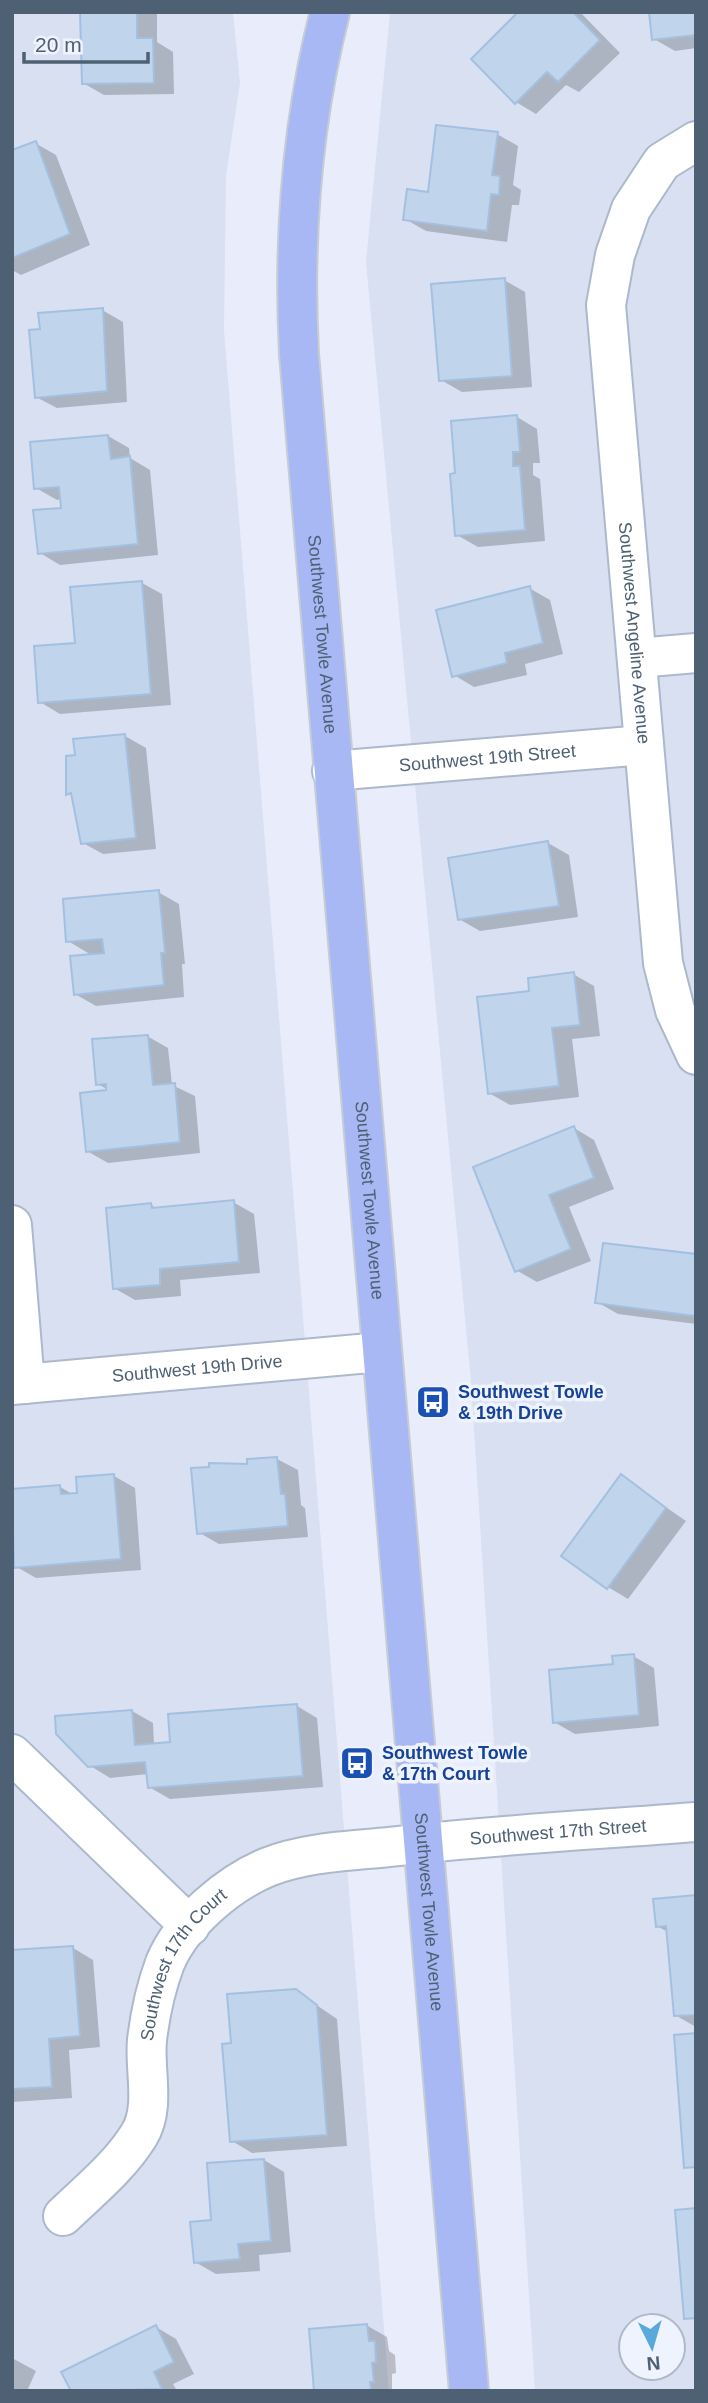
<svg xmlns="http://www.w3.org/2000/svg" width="708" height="2403" viewBox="0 0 708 2403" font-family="Arial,sans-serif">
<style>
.residential{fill:#d8e0f2;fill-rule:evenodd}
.shadow{fill:#0003}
.building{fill:#c0d4ec;stroke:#a4c0e0;stroke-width:2}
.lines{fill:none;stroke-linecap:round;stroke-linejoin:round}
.minor-casing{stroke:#acb9ca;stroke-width:42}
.major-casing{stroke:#c6ccd3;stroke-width:42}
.minor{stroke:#fff;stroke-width:38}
.major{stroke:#a7b8f4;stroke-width:38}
.labels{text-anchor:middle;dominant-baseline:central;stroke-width:7;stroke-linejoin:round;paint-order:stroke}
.street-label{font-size:18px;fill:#4e6174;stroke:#eff3fe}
.transit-label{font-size:18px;font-weight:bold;fill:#164399;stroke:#eff3fe;text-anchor:start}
</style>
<rect width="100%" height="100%" fill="#e9edfb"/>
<!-- residential -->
<path class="residential" d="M12,12H233L240,83L226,175L224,330L389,2391H12Z
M390,12H696V2391H535L471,1382L366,262ZM631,2326H673V2368H631Z"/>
<!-- shadow -->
<path class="shadow" d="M82,12H157V42L173,52L174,94L104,95L83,83Z
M521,12H580L620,53L579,92L566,85L536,114L516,102Z
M696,12V48L675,51L654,39Z
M497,134L518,146L513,185L521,190L519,205H512L507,242L426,231L405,219Z
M35,143L56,155L90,245L21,275L12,270V152Z
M504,280L525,292L532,387L462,392L441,380Z
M102,310L123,322L127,402L57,408L36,397L42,330Z
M517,417L537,429L540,463H533V475L540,479L545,541L478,547L457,535V475Z
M108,436L129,448L130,458L150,470L158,555L60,565L40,553L63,509L62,499L57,500L36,488Z
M142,583L162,594L171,705L60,714L40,702L76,644Z
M529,588L550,600L563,654L525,664L527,675L474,687L454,675Z
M125,736L146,748L156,849L103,854L83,843L74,797L68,793L66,778H70L77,757Z
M548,843L569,855L578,917L480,931L459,919Z
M158,892L179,904L185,964H182L184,997L96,1006L75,994L93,956L68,941Z
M573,974L594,986L600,1036L572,1039L579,1097L510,1105L489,1093L531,992Z
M147,1036L168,1048L172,1085L195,1096L200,1153L108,1163L87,1151L110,1091L98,1084Z
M574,1128L594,1140L614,1189L569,1207L591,1261L537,1282L516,1270Z
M233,1202L254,1214L260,1273L180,1280L181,1296L135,1300L114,1288L151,1205L158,1209Z
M696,1256V1324L618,1314L597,1302Z
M277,1459L298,1470L301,1505L305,1508L308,1537L219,1544L198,1532L249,1465Z
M114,1476L135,1488L141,1570L36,1578L15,1566L12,1491L60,1487L74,1495Z
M622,1477L686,1521L628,1599L608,1587Z
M633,1656L654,1668L659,1726L575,1734L554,1722L615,1666Z
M297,1706L317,1718L323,1787L170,1799L149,1787L148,1774L110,1778L89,1765L132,1711L153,1723L154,1745L172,1744Z
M696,1897V2027L675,2015L668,1932L657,1926Z
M73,1948L93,1960L100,2047L69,2050L72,2098L12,2102V1952Z
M296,1991L337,2019L347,2146L252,2153L232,2141V2044Z
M264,2160L284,2172L291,2252L259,2255L260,2271L216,2274L195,2262L213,2221Z
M366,2325L387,2337L389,2351L395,2355L396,2373L392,2374V2391H316Z
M156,2327L176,2339L194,2374L173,2384L177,2391H72Z
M12,2358L36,2371L27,2391H12Z"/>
<!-- building -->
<path class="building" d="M80,12H137V38H153L154,83L82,84Z
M518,12H573L600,40L558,82L547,72L515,104L471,59Z
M649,12H696V35L652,40Z
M436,125L498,132L492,175L500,176L499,195L491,194L487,231L403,220L407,189L428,192Z
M36,141L70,234L12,258V150Z
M505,278L512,376L439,381L431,284Z
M103,308L107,391L35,398L29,330L40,329L38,313Z
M517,415L520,452H513V466H520L525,530L455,536L450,474L455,473L451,421Z
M108,435L111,459L130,456L138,544L38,554L33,510L61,508L59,487L34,489L30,442Z
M142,581L151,694L38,703L34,646L75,643L70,587Z
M530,586L543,643L505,653L507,663L452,677L436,610Z
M125,734L136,838L81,844L71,793L66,795V756L75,755L73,739Z
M548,841L559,906L458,920L448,858Z
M159,890L165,953H161L164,985L74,995L70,956L104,953L102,939L66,942L63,899Z
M574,972L580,1025L552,1028L559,1086L488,1094L477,997L529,991L528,978Z
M148,1035L153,1085L175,1083L180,1142L86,1152L80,1093L106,1090V1084L96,1085L92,1039Z
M574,1126L594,1178L549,1195L571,1249L515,1272L473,1167Z
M234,1200L239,1262L160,1269V1285L113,1289L106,1208L151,1203L152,1208Z
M603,1243L696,1254L695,1316L595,1303Z
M277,1457L281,1494H285L288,1526L197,1534L191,1468L209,1467V1463L247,1464V1459Z
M114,1474L121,1559L14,1568L12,1489L60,1485L61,1494L77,1493L76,1477Z
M621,1474L666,1508L607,1589L561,1556Z
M634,1654L639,1715L553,1723L549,1670L613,1664L612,1656Z
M297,1704L303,1776L148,1788L145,1762L88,1767L56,1734L55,1716L132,1710L135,1745L170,1742L168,1714Z
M696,1895V2015L674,2016L666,1926L656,1927L653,1899Z
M73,1946L80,2036L49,2039L52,2087L12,2089V1950Z
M296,1989L317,2005L327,2135L230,2142L222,2044L231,2043L227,1994Z
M696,2033V2167L684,2168L674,2035Z
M264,2159L271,2241L238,2244L240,2259L194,2263L190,2222L211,2220L207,2163Z
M696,2208V2318L684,2319L675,2210Z
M367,2324L369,2341H375L376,2362L372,2363L374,2382H370L371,2391H314L309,2329Z
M156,2325L174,2362L154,2372L162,2389L71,2391L61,2372Z"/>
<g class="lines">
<!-- minor casing -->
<g class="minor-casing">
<g id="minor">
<path id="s1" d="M696,141L662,162L631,209L615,255L606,305L663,963L675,1010L696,1055"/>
<path d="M637,658L696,653"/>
<path id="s2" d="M332,771L644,745"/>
<path d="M12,1225L25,1384"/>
<path id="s3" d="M12,1385L381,1352"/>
<path d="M12,1754L190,1926"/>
<path id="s4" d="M63,2216C89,2191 120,2166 139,2135C156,2108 144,2070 147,2040C150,2015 156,1987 165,1963C182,1922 229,1883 268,1867C306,1852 349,1851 389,1847C491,1835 593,1830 696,1822"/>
</g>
</g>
<!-- major casing -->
<g class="major-casing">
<g id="major">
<path id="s5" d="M330,12C301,126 293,238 299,354L469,2391"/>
</g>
</g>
<!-- minor -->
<use href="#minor" class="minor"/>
<!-- major -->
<use href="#major" class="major"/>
</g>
<!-- icons -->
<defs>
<g id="bus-square" transform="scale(1.75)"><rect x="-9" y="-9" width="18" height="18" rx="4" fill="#1a4fb4" stroke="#eff3fe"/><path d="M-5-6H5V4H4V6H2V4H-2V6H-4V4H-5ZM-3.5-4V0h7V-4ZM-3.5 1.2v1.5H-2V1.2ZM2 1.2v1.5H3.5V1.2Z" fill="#fff"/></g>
</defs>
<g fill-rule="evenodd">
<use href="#bus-square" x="433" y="1402"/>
<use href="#bus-square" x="357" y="1763"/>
</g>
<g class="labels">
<!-- street labels -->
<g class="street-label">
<text stroke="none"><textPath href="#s1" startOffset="525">Southwest Angeline Avenue</textPath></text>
<text stroke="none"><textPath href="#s5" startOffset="626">Southwest Towle Avenue</textPath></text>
<text stroke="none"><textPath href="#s2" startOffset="156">Southwest 19th Street</textPath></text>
<text stroke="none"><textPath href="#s5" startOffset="1194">Southwest Towle Avenue</textPath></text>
<text stroke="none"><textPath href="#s3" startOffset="186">Southwest 19th Drive</textPath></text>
<text stroke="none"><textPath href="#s4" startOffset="724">Southwest 17th Street</textPath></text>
<text stroke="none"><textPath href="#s5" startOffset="1908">Southwest Towle Avenue</textPath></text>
<text stroke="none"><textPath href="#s4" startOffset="294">Southwest 17th Court</textPath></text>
</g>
<!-- transit labels -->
<g class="transit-label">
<text x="458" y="1392">Southwest Towle<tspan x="458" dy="21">&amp; 19th Drive</tspan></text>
<text x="382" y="1753">Southwest Towle<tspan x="382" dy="21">&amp; 17th Court</tspan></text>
</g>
</g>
<!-- border -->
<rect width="708" height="2403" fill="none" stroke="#4e6174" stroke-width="28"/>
<!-- north arrow -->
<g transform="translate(652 2347) rotate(175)"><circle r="33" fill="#eff3fe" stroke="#afb9c7" stroke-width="2"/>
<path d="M0-5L12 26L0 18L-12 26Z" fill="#58aadb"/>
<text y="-10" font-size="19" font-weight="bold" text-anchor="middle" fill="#4e6174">N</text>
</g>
<!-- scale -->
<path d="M24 52v10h124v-10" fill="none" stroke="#4e6174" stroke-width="3.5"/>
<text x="35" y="52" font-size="21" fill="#4e6174" stroke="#eff3fe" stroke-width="5" paint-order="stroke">20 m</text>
</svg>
